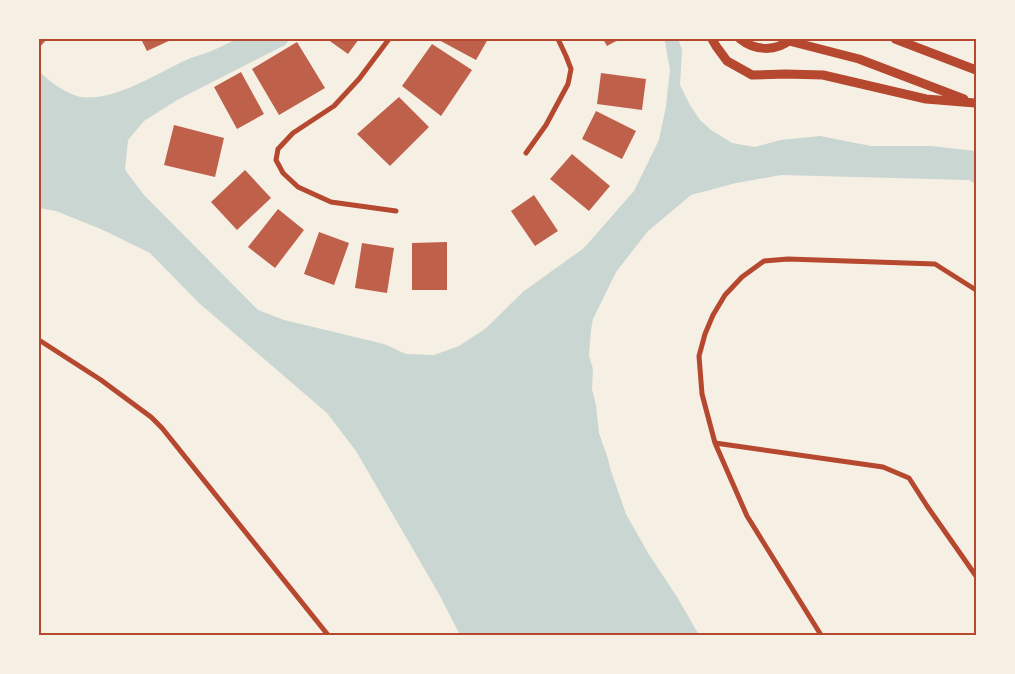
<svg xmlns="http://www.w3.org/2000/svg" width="1015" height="674" viewBox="0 0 1015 674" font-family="Rubik,sans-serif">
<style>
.water{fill:#c9d6d2}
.building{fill:#bf614a}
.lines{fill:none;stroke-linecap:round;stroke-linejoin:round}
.minor{stroke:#b5482f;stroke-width:5}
.tertiary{stroke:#b5482f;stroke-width:9}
.neatline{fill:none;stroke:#b5482f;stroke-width:2}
</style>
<rect width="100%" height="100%" fill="#f6efe4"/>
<!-- water -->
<path class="water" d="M237,39H290L285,45L177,100L144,121L128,140L125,170L144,195L258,310L284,320L384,344L406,354L434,355L459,346L485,329L524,291L584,248L634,191L659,140L666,106L670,70L665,42L663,39H678L682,50L680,85L690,105L700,120L711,130L732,143L755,147L781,140L820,136L871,146H931L976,151V184L969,180L781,175L736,183L691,195L648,231L616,272L593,319L591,330L589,356L593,369L592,389L596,405L599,433L607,456L611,471L626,514L648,553L677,597L699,635H460L439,594L356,451L327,413L199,303L150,253L103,230L56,211L39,208V71C49,81 62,91 77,96C107,105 157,74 184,61C192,57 201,55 209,52C219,48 228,43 237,39Z"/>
<!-- building -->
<path class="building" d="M39,39H47L39,48Z
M141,39H173L147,51Z
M327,39H359L348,54Z
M437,39H488L476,60Z
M603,39H620L607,46Z
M297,42L325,88L279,115L252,69Z
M432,44L472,70L441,116L402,86Z
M241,72L264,114L237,129L214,87Z
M601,73L646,79L642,110L597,104Z
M399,97L429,127L390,166L357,134Z
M596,111L636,131L622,159L582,139Z
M174,125L224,138L215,177L164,165Z
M572,154L610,186L589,211L550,179Z
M245,170L271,198L237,230L211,202Z
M534,195L558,231L535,246L511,211Z
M278,209L304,230L275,268L248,247Z
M319,232L349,243L334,285L304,274Z
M447,242V290H412V243Z
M362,243L394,248L387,293L355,288Z"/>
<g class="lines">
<!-- minor -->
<path class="minor" d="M389,39L359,79L334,106L293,133L278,149L276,160L283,173L298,187L331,202L396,211
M526,153L546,125L568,84L571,69L566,56L558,39
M39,340L101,380L151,417L162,428L328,635
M715,443L883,467L909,478L927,506L976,576
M821,635L747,516L715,443L702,394L699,356L705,334L713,315L725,295L742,277L764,261L788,259L935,264L976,290"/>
<!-- tertiary -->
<path class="tertiary" d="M712,39L716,46L727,61L752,75L785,74L823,75L926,99L975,103
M740,39C755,51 776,52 791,39
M895,39L976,70
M789,41L859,59L964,99"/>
</g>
<!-- border -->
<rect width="1015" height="674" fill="none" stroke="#f6efe4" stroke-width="80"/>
<rect x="40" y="40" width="935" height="594" class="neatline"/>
</svg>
